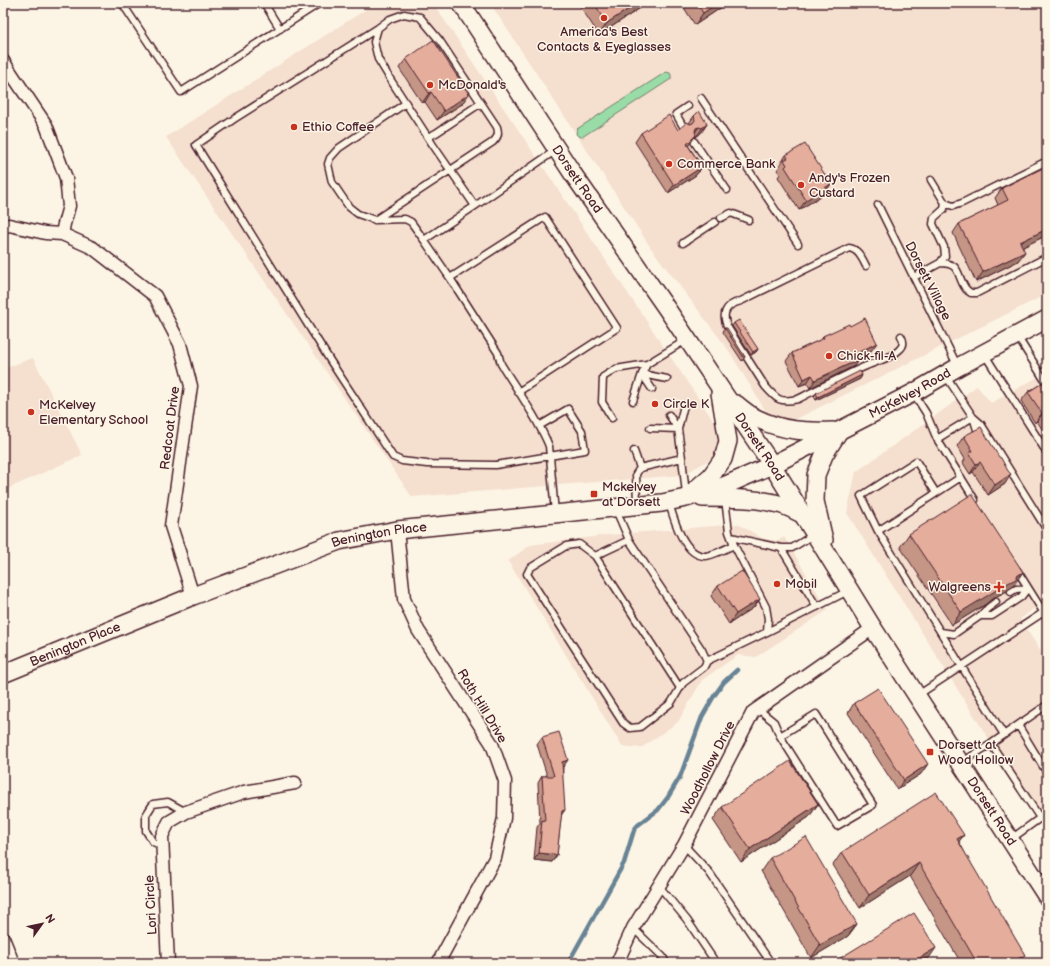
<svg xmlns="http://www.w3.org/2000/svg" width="1050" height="966" viewBox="0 0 1050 966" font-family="'Balsamiq Sans',sans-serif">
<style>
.built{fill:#f5dfcf}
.green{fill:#99dca7;stroke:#727e69}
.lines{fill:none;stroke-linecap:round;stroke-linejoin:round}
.stream{stroke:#688395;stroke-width:4.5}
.lane-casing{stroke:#4a1f2b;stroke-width:9}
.street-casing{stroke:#4a1f2b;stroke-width:15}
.secondary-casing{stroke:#4a1f2b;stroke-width:20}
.lane{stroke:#fcf5e5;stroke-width:6}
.street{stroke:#fcf5e5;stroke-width:12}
.secondary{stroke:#fcf5e5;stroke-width:17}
.wall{fill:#c59586;stroke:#4a1f2b}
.shaded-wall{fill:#a0796d;stroke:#4a1f2b}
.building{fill:#e5ad9c;stroke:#4a1f2b}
.poi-dot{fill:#c8321e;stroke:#fcf5e5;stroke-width:1.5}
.labels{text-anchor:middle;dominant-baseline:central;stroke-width:3;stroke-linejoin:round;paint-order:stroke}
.poi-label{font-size:13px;fill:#4a1f2b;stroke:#fcf5e5;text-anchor:start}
.street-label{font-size:13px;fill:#4a1f2b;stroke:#fcf5e5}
</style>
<rect width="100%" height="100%" fill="#fcf5e5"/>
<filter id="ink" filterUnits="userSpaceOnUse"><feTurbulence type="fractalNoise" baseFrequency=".025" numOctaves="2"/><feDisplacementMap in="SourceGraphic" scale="8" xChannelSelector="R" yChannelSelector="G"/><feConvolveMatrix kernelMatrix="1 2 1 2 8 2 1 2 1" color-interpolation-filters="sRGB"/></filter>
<g filter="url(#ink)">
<!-- built -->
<path class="built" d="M376,3H433L731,447L683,475L412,497L166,137Z
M490,3H1047V294L792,421L767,413L727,348L651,248Z
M33,358L82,455L3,491V369Z
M1047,372V599L1020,619L1047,661V821L1042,824L847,513L856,472L977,386L991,403Z
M738,524L764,539L778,541L784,537L828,610L756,657L738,655L702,680L678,722L641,748L622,746L508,561L530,545L608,535Z"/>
<!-- green -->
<path class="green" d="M666,72L670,73L671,75V79L582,137L578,136L576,134L577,129Z"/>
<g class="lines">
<!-- stream -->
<path class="stream" d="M568,963L624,863L634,830L638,825L658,810L668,797L680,777L702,717L714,696L724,682L737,670"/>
<!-- lane casing -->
<g class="lane-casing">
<path id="lane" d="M122,3L181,92L320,3
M264,3L280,29
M378,28L234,119L196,145L331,362L393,457L402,461L427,464L496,465L585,450L582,431L568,409L539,426
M701,98L798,244
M406,103L339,148L330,158L328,164L332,182L349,207L358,214L375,220L405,219L411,222L424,240
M684,128L676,114L688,106
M428,137L436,133L481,103
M693,140L727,190
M945,203L953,206L962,203L1047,161
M878,205L958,367
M721,218L731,213L749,220
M375,220L493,142C498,137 499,134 497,127L440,41L420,17L404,14L390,19L378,28L374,42L378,59L392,82L433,145L475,206
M683,243L715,222
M940,263C962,263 956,276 966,289C967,290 969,292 971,293H977L1047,257
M866,266C862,258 858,249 849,248L741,301C725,305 721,314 728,328L765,386C777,400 780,403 798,399C820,388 843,376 866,366C877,361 890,359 899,350C904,346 904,341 901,336
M914,277L940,263L945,256L944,247L933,224L934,218L944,209L945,203L931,180
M450,278L545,217L617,328L518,392
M1017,336L1047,384
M985,355L1047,453
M946,376L973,417L979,436
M652,389L642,374L647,364L686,340
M914,394L926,413L937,439L973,417
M633,401L642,374L667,379
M669,415L678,429L682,458L686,494
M973,417L981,424L1047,530
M612,418L602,402L603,377L616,369L647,364
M650,428L678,429L684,405
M937,439L975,500
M634,451L640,468
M961,477L878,531L1004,735
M669,503C674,520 684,556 705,556C712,556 727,548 734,545
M637,504L636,474L640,468L682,458
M616,510L629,540L702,650L707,661L704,667L683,683L671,703L640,727L630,728L623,723L527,574L530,568L566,546L579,544L595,556L629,540
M555,513L549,446C537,417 517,390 501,364L498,353L450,278L424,240L475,206L556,150
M878,531L861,496L916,461L936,493
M731,537L781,548H792L813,535
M781,548L817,607
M595,556L680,688
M1017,570L1047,618
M1011,592L1016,589L1028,588
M980,616H992L1021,597L1028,588
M767,632L848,591
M941,632L954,634L980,616L988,608L996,602
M707,661L767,632L768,619L766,607L734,545L729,532L725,499
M918,695L1047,610
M758,709L774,722L780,736L816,714L873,805L837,826L780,736
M1018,725L1047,705
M991,744L1040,818
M962,762L991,744L1018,725L1047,773
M1011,839L1047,813
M684,845L709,872L771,963
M162,846L153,842L146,831V815L153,804L168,802L186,812
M659,886L687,920L716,963
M633,928L663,957L666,963"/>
</g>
<!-- street casing -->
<g class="street-casing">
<path id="street" d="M3,61L46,125L66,178L69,206L64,224L62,234
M3,227L9,225L45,233L62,234L93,248L155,296L180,344L191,386L171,526L193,596
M397,530L404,599L418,630L492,744L505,781L504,818L495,858L438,963
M3,938L13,963
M168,963L162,836L169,822L186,812L244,792L295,783
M617,963L633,928L684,845L753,712L873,628"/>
</g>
<!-- secondary casing -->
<g class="secondary-casing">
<g id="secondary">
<path id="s1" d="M461,3L573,174L667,309L772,465L873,628L1047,897"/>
<path d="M736,404C742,409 749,415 756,418C782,431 805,432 833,431"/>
<path d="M689,495L711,476L723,459L728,441L720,393"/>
<path d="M702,498C726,498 760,498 782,505C789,507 795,511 802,514"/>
<path d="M824,540L815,501L816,475L824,455L839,431"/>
<path id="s2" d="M3,674L193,596L339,541L397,530L662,503L686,498L719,488L772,465L913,393L958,367L1047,319"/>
</g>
</g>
<!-- lane -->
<use href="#lane" class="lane"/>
<!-- street -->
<use href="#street" class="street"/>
<!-- secondary -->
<use href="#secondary" class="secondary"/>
</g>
<!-- wall -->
<path class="wall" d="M578,3H648L599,35Z
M681,3H728L695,25Z
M406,59L462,104L437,120L425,102L422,103L399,68Z
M694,116L707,124L701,133L696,137L695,136L688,145L702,167L696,175L668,193L635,142L641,133L678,130L689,123Z
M786,155L831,184L824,194L799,210L778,177L780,174L777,170L780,166V165Z
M1002,188L1047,235L1023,247L1018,261L976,282L953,233L959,224L998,205L995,198Z
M734,323L758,349L756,352L751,355L732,326Z
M850,326L871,351L859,357L854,366L810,388L807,383L799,386L786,361L792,353L822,339L823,336Z
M725,328L745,357L742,361L723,332Z
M862,375L860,379L816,400L814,396L816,393Z
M1047,380V437L1037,421L1035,423L1021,401L1028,392Z
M964,436L1005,484L988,495L973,472L970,474L963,463L965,459L957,446Z
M909,534L1014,585L1009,588L1007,591L993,598L986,604L952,625L900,547Z
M718,586L760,599L753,608L729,624L711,596Z
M854,703L921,774L897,789L848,713Z
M542,737L563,767L561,816L557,855L552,862L534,860L537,827L540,823L538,783L542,776H547L537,744Z
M818,804L809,817L741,862L713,820L722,807Z
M964,835L959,841L1019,963H961L910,876L860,908L833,865L842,852Z
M770,858L857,924L848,936L811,958L761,871Z"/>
<!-- shaded-wall -->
<path class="shaded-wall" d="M638,3H648L599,35L607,23Z
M718,3H728L695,25L703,13Z
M431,92L425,102L422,103L429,93Z
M469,94L462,104L437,120L444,111Z
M707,124L701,133L696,137L702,128Z
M699,127L693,136L696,128Z
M696,135L690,144L681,152L687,144Z
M702,167L696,175L668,193L674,185Z
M831,184L824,194L799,210L806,200Z
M1047,229V235L1013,252L1020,242Z
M1025,252L1018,261L976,282L983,272Z
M877,343L871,351L851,361L857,353Z
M758,349L756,352L751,355L753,352Z
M860,359L854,366L810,388L815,380Z
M812,375L807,383L799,386L804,379Z
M862,375L860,379L816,400L818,397Z
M1044,412L1037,421L1035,423L1042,413Z
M980,462L973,472L970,474L976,464Z
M1011,474L1005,484L988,495L995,485Z
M1023,572L1014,585L1009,588L1007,591L993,598L986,604L952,625L961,612Z
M760,599L753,608L729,624L736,614Z
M568,760L563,767L558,769L562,762Z
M928,764L921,774L897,789L904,780Z
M818,804L809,817L741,862L750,849Z
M565,810L560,817L562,811Z
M964,835L954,848L957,839Z
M539,853L557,855L552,862L534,860Z
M919,863L910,876L860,908L869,895Z
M857,924L848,936L811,958L820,945Z
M936,948L927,961L923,963H911Z
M1025,955L1019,963H1011Z"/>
<!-- building -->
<path class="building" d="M594,3H638L607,23Z
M697,3H718L703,13Z
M433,40L469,94L444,111L431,92L429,93L406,59Z
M699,111L707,124L702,128L699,127L696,128L695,131L696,135L687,144L702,167L674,185L641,133L669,115L678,130L687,122L690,124L693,123L695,120L694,116Z
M805,144L831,184L806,200L785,167L787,165L784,160L788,158L786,155Z
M1047,166V229L1020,242L1025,252L983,272L959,224L1008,200L1002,188Z
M865,318L877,343L857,353L860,359L815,380L812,375L804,379L792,353L824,338L823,336L849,324L850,326Z
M739,320L758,349L753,352L734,323Z
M725,328H727L745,357L744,358Z
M860,371L862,375L818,397L816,393Z
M1047,380V417L1044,412L1042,413L1028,392Z
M981,427L999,457L1001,458L1008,471L1011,474L995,485L980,462L976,464L969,453L973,451L964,436Z
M972,494L1023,572L1017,576L1016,579L1002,586L995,591L961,612L909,534Z
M742,571L760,599L736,614L718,586Z
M878,688L928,764L904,780L854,703Z
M559,732L568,760L562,762L565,810L562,811L557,855L539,853L542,820L545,821L542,776H554L542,737Z
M790,761L818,804L750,849L722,807Z
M936,792L964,835L957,839L1025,955L1011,963H977L919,863L869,895L842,852Z
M806,837L857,924L820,945L770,858Z
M914,913L936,948L911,963H832Z"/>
</g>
<!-- markers -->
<g class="poi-dot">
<circle cx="604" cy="18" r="4"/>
<circle cx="430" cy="85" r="4"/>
<circle cx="294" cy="127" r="4"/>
<circle cx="669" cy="164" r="4"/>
<circle cx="801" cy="185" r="4"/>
<circle cx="829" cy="356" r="4"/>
<circle cx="655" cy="404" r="4"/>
<circle cx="31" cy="412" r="4"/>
<rect x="590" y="490" width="8" height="8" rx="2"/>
<circle cx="777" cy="584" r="4"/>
<path d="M997 581h4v4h4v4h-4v4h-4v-4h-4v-4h4z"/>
<rect x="926" y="748" width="8" height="8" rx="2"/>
</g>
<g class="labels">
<!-- poi labels -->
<g class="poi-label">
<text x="604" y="32" text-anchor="middle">America's Best<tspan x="604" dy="15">Contacts &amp; Eyeglasses</tspan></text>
<text x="438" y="85">McDonald's</text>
<text x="302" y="127">Ethio Coffee</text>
<text x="677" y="164">Commerce Bank</text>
<text x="809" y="178">Andy's Frozen<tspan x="809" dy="15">Custard</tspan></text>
<text x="837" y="356">Chick-fil-A</text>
<text x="663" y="404">Circle K</text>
<text x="39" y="405">McKelvey<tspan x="39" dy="15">Elementary School</tspan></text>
<text x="602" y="487">Mckelvey<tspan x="602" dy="15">at Dorsett</tspan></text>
<text x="785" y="584">Mobil</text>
<text x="991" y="587" text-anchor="end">Walgreens</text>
<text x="938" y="745">Dorsett at<tspan x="938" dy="15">Wood Hollow</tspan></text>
</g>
<!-- street labels -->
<g class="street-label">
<text stroke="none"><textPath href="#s1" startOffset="211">Dorsett Road</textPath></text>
<text transform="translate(928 281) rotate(63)">Dorsett Village</text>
<text stroke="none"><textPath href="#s2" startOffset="959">McKelvey Road</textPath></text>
<text transform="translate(170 428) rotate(-83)">Redcoat Drive</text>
<text stroke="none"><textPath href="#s1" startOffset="535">Dorsett Road</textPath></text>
<text stroke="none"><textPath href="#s2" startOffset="402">Benington Place</textPath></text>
<text stroke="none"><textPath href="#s2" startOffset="78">Benington Place</textPath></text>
<text transform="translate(482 706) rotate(59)">Roth Hill Drive</text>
<text transform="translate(708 768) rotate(-63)">Woodhollow Drive</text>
<text stroke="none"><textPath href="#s1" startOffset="967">Dorsett Road</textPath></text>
<text transform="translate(151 905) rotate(-93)">Lori Circle</text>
</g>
</g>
<!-- margin -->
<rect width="1050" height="966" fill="none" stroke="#fcf5e5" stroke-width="16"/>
<rect x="8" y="8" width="1034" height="950" fill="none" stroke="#4a1f2b" stroke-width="1.5" filter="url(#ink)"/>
<!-- north arrow -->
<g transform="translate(42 924) rotate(57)" stroke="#fcf5e5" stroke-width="3" paint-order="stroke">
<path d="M0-3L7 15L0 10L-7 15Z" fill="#4a1f2b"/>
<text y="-6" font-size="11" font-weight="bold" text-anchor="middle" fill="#4a1f2b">N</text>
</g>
</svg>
